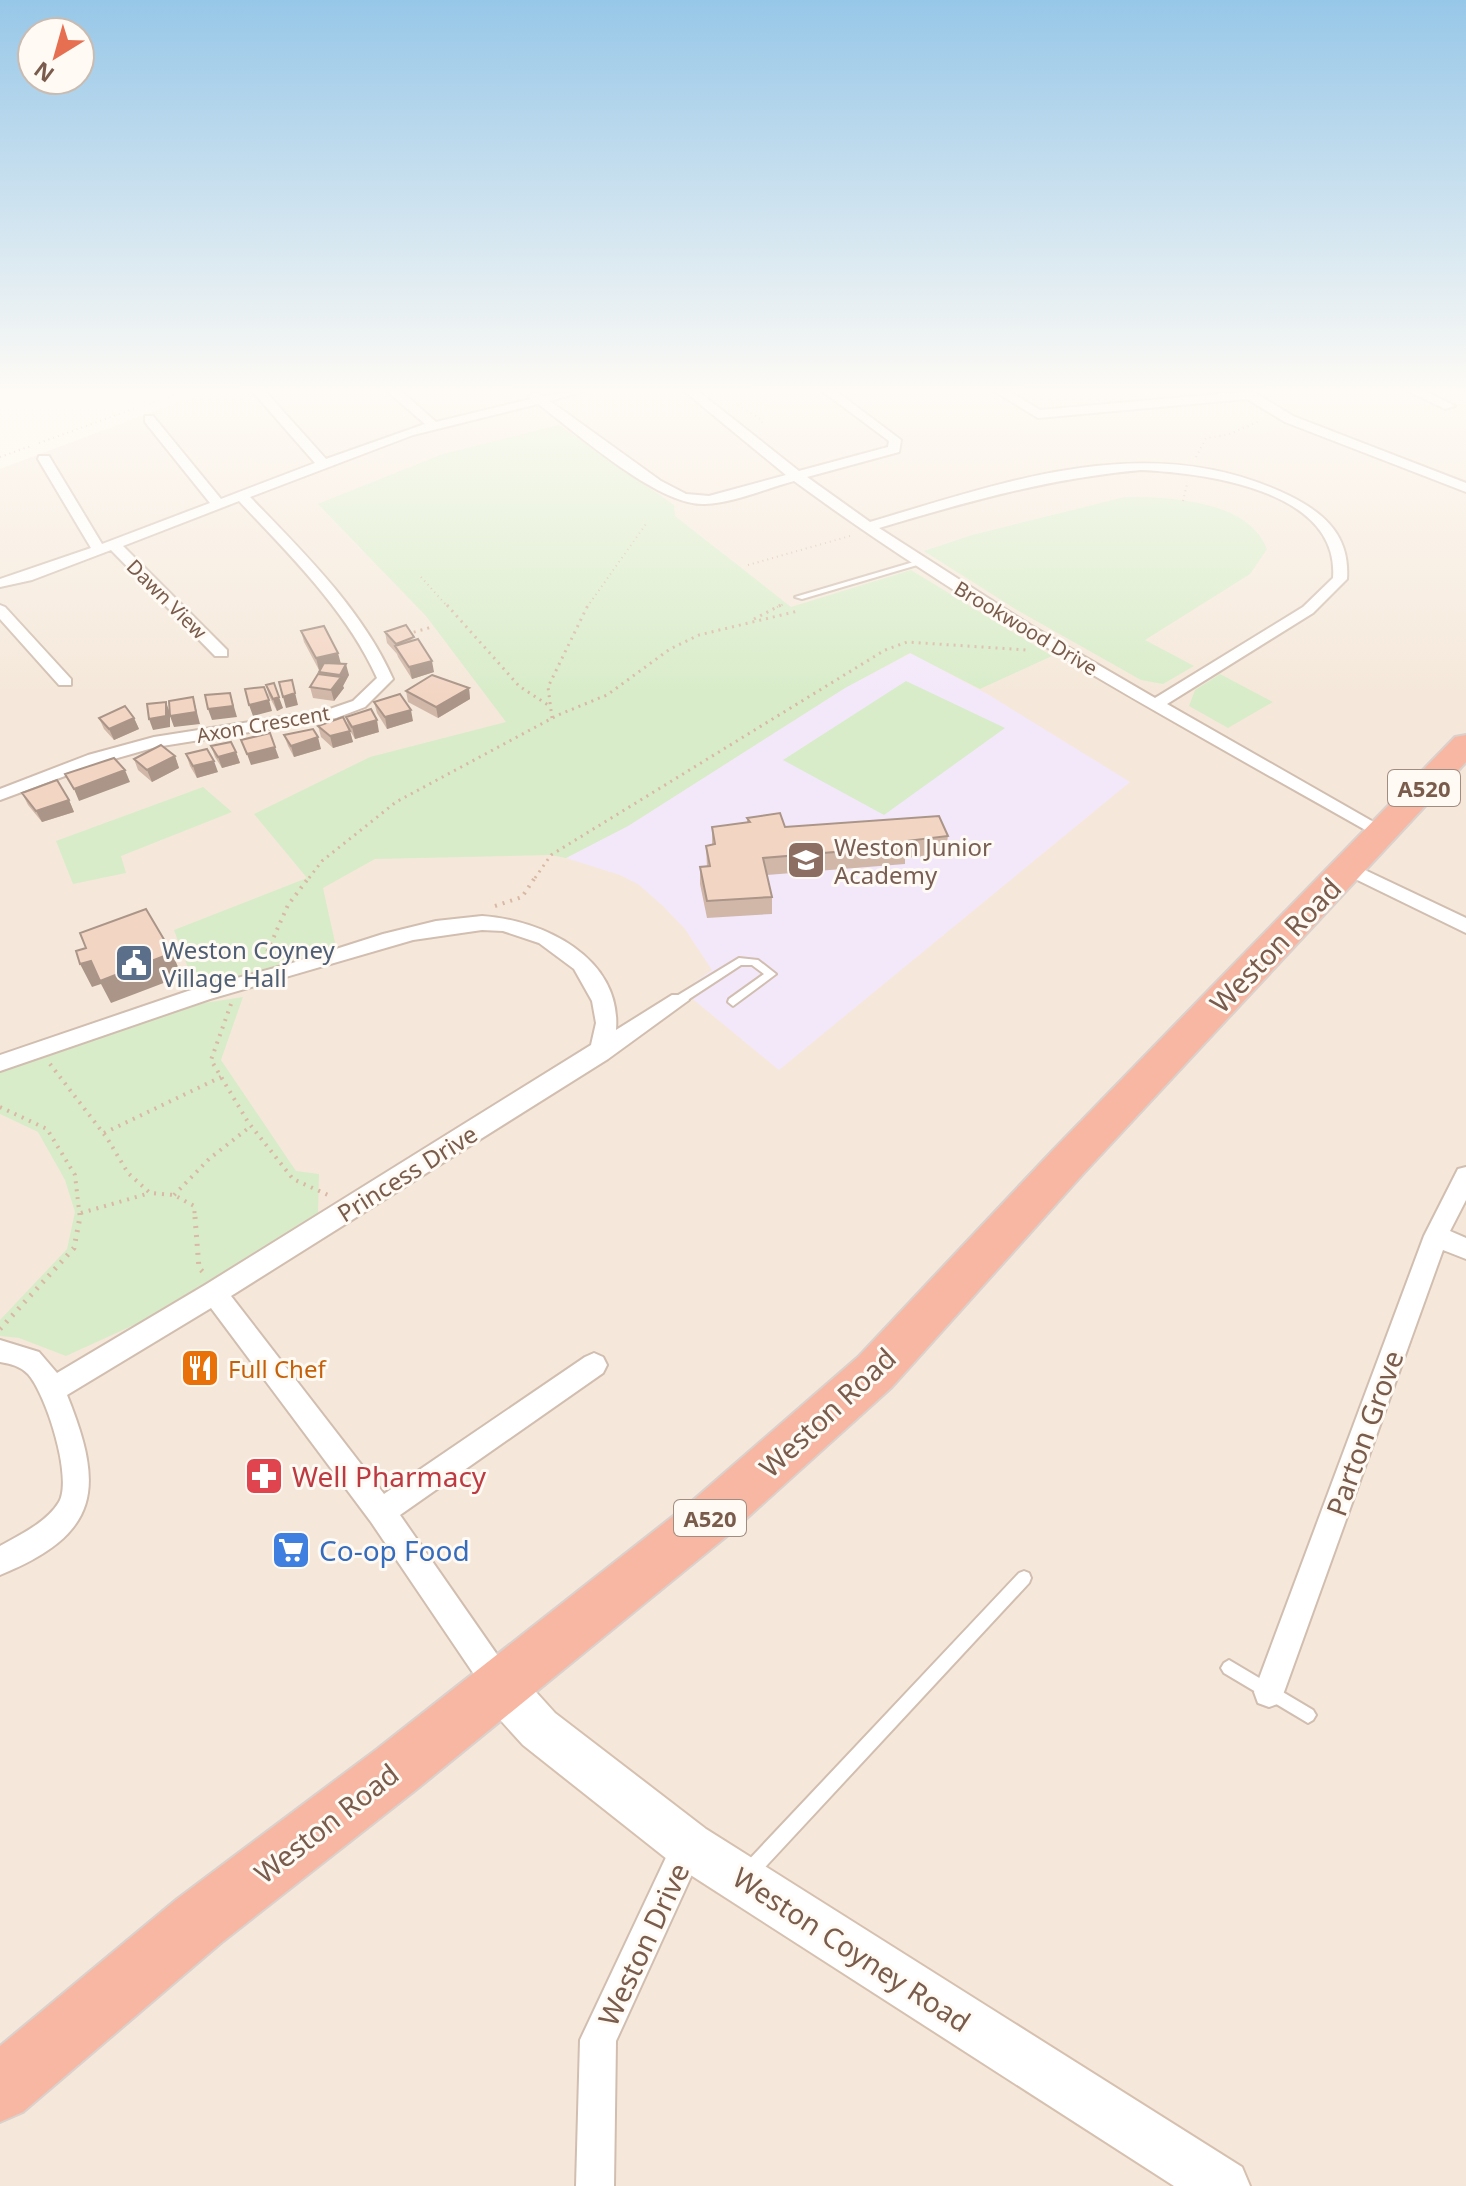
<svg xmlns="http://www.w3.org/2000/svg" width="1466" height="2186" viewBox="0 0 1466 2186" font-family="'Noto Sans',sans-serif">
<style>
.residential{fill:#f5e8da}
.education{fill:#f3e8fa}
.green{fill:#d8ecc9}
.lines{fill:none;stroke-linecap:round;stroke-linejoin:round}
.lane-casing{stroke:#d1beb0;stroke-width:4}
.street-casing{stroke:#d1beb0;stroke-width:4}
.secondary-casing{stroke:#d6c0b0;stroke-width:4}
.highway-casing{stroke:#dad1cd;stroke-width:4}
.path-far3{stroke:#d9b8a5;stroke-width:2;stroke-dasharray:1 4;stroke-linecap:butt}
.path-far2{stroke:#d9b8a5;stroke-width:3;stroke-dasharray:2 5;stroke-linecap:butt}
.path-far1{stroke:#d9b8a5;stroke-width:4;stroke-dasharray:2 6;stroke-linecap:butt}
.path{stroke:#d9b8a5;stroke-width:5;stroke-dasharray:2 7;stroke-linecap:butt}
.lane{fill:#fff;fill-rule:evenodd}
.street{fill:#fff;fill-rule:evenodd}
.secondary{fill:#fff;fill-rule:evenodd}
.highway{fill:#f7b7a3;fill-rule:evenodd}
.wall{fill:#d1b7a8}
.shaded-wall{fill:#aa9588}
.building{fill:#f3d5c3;stroke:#aa9588;stroke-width:2}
.labels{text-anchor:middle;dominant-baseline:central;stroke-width:6;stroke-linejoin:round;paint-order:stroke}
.far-street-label{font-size:20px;fill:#7a5c4d;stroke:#fffaf3}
.shield{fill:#fffaf3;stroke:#a28b7f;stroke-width:2}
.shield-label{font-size:22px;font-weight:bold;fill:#7a5c4d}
.education-label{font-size:24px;fill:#785e54;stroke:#fffaf3;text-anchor:start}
.service-label{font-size:24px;fill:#4e5e75;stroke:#fffaf3;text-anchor:start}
.street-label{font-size:24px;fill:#7a5c4d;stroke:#fffaf3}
.food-label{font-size:24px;fill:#c56008;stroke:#fffaf3;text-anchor:start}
.near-street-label{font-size:28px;fill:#7a5c4d;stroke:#fffaf3}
.near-health-label{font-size:28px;fill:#be3a42;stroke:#fffaf3;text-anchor:start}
.near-shop-label{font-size:28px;fill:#366cbe;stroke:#fffaf3;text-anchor:start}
</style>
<rect width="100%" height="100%" fill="#fdf6ec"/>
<!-- residential -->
<path class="residential" d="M208,391H1466V2186H0V469Z"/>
<!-- education -->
<path class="education" d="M911,653L989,695L1130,782L779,1070L683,991L712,970L685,929L663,906L638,884L620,875L566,858L628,826L845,688Z"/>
<!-- green -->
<path class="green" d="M559,425L674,505L675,516L791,607L911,570L1052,656L980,689L910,653L845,688L628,826L566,858L551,855L375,859L323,888L338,956L198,995L174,930L307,878L254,814L370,757L506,722L426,616L318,504L443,454Z
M1125,497C1170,497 1248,500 1267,549L1250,574L1145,640L1194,666L1163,684L1141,680L1017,610L924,551L972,535Z
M1220,674L1273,702L1228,728L1189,706L1195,690Z
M906,681L1005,728L884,815L783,760Z
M203,787L232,812L121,856L126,873L73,884L56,841Z
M243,997L221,1060L296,1171L319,1174L318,1215L193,1298L66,1356L19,1338L0,1336V1320L67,1249L75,1212L65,1180L38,1132L0,1114V1069L204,1003Z"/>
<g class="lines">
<!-- lane casing -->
<g class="lane-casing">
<path id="lane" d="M917,561L924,563L802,599L795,597Z
M739,958L758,960L776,974L733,1006L728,1002L729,999L764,974L752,965H741L683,1003H675L674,1000L675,997Z
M1024,1571L1029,1573L1031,1578L1029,1583L754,1879L748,1881L742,1879L740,1873L742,1867L1019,1573Z
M1229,1660L1313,1710L1316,1715L1313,1720L1308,1723L1303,1720L1224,1673L1221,1668L1224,1663Z"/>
</g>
<!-- street casing -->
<g class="street-casing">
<path id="street" d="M252,391H265L326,459L425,424L387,391H401L436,422L531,399L529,396L535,392L543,396L584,391L550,401L661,481L686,494L709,496L786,475L684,391H698L799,471L888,447L889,441L822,391H836L901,440L899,452L807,477L870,522C1008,481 1151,428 1290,496C1326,514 1350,537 1347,579L1313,613L1167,704L1391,832L1388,836H1376C1178,724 978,616 794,481C767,488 734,503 705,504C658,506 577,433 538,404L413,435L250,497C302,551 362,609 393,679L365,707L336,718L156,747L100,763L0,800V789L88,755L154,737L327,710L353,701L377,678C347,611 289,554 239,501L123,546L227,650V656H215L111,550L32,580L0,587V579L91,548L38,459L39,456H49L102,544L210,503L145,422V416H153L221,499L315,463ZM1141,470C1205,473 1340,490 1333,578L1303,607L1155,698L1030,625L879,528C966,502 1050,478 1141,470Z
M994,391H1009L1040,410L1252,391L1293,416L1466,483V492L1285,422L1247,399L1038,418Z
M1408,391H1425L1455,406L1445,409Z
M0,605L5,607L71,679V685H59L0,619Z
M1348,862L1466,918V933L1341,872V864Z
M482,916C542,920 622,957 616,1030L672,995H686L689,1000L608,1059L231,1296L384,1494L585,1357L594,1353L603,1357L607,1365L603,1373L400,1515L512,1676L516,1687L512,1698L501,1702L490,1698L371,1522L211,1308L67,1395C105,1489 100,1534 0,1575V1546C20,1535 47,1522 59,1502C73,1478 46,1394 28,1374C20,1366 11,1364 0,1362V1340L39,1352L57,1373L205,1285L591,1045L596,1023L592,1001L574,969L539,943L503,931L482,930L413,940L210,999L0,1071V1055L188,991L286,965L383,934L436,921Z
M1466,1167V1200L1450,1231L1466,1238V1259L1443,1250L1284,1692L1280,1703L1269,1707L1258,1703L1254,1692L1424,1236L1458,1169Z
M689,1830L701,1834L705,1846L616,2041L614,2186H576L580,2040L677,1834Z"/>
</g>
<!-- secondary casing -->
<g class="secondary-casing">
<path id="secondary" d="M501,1665L517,1671L555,1713L706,1829L1242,2167L1250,2186H1174L672,1863L523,1745L485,1703L479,1687L485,1671Z"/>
</g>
<!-- highway casing -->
<g class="highway-casing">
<path id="highway" d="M1466,735V762L1083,1174L892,1387L727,1536L417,1789L221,1943L23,2112L0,2122V2046L177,1899L377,1749L691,1502L858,1357L1053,1150L1455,737Z"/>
</g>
<!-- path-far3 -->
<path class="path-far3" d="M149,404L184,391
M738,405L762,420V426
M39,443L136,408
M0,457L31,446
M1196,457L1206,438L1227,435L1260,421
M1183,501L1187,484
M748,565L850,536
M421,577L448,607
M587,607L646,524
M777,607L786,603"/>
<!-- path-far2 -->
<path class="path-far2" d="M447,605L519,686L551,707
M754,619L781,605
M407,634L432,627
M552,718L548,687L588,605
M309,878L322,861L396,802L558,715L607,695L670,649L699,635L798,611
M535,878L551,855L885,650L907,642L1027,650"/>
<!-- path-far1 -->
<path class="path-far1" d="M495,906L522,897L536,876
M264,959L288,905L310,876
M231,1004L211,1060L248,1122L293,1179L328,1195
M50,1064L107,1138L128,1173L150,1193L174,1195L194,1206L195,1219
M0,1107L47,1129L75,1175L80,1219
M104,1133L221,1077
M174,1195L209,1159L251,1126
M81,1213L150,1193"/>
<!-- path -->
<path class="path" d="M195,1217L199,1268L205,1274
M0,1329L74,1248L80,1217"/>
<!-- lane -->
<use href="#lane" class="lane"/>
<!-- street -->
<use href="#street" class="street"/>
<!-- secondary -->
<use href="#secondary" class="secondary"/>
<!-- highway -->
<use href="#highway" class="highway"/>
</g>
<!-- wall -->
<path class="wall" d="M301,631L341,664L349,675L343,686L344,688L334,701L313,698L310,687L319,674L320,669L319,670L304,642Z
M385,632L414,640L434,672L412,679L398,657L397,654L387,643Z
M266,685L283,708L277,711L269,696Z
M469,688L470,699L438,718L408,702L406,691Z
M374,702L413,721L387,729L377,713Z
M346,717L379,732L355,739L349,729L353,742L333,748L321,737L318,726L349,729Z
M99,718H134L139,729L114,740L104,729Z
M284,735L321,749L294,757L288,746Z
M211,746L236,752L240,763L222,768L215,757Z
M186,754L218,772L197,778L190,766Z
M175,756L179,768L152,782L138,770L134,759Z
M22,793L69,800L74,812L42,822L28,805Z
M747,818L785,827L948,836L945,854L905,858V864L767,875L772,897V914L707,918L700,884V867H707L706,846L712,845V827L747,823Z"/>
<!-- shaded-wall -->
<path class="shaded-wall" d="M338,653L341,664L319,670L316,658Z
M432,661L434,672L412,679L409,667Z
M346,664L349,675L343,686L344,688L334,701L331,690L340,678V675Z
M292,680L298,705L286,708L283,697Z
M469,688L470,699L438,718L436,707Z
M230,693L237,717L212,720L208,709Z
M193,697L200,724L174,727L170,716V727L153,730L149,719L166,702L170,713Z
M279,697L283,708L277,711L273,699Z
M269,700L272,711L253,716L249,705Z
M411,710L413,721L387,729L385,717Z
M134,718L139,729L114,740L109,729Z
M377,720L379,732L355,739L352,727Z
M350,731L353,742L333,748L330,736Z
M318,737L321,749L294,757L291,746Z
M275,747L279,758L251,765L247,754Z
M236,752L240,763L222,768L218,757Z
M175,756L179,768L152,782L147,770Z
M214,761L218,772L197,778L193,766Z
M125,770L130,782L79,801L74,789Z
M69,800L74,812L42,822L36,811Z
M172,953L182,976L111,1003L101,984L92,987L80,964L91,961Z"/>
<!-- building -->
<path class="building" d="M406,625L414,637L396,644L385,632Z
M324,626L338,653L316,658L301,631Z
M418,639L432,661L409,667L395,646Z
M324,663L346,664L340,675L319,672Z
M318,674L341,677L331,690L310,687Z
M432,675L469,688L436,707L406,691Z
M292,680L295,693L283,697L279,682Z
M274,683L279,697L273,699L266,685Z
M264,687L269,700L249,705L245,689Z
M230,693L233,706L208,709L205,695Z
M400,694L411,710L385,717L374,702Z
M193,697L196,712L170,716L169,701Z
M166,702V716L149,719L147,704Z
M125,706L134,718L109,729L99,718Z
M371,709L377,720L352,727L346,717Z
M343,717L350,731L330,736L318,726Z
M313,729L318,737L291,746L284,735Z
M270,733L275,747L247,754L241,740Z
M231,742L236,752L218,757L211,746Z
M161,745L175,756L147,770L134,759Z
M207,749L214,761L193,766L186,754Z
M114,758L125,770L74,789L65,774Z
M57,780L69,800L36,811L22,793Z
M780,813L785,827L939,816L948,836L906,841L907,846L763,858L772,897L707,901L700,867L710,866L706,846L715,844L712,827L750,822L747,818Z
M146,909L172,953L100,981L91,961L80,964L76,951L86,948L80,933Z"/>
<!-- sky -->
<linearGradient id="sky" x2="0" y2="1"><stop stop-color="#97c7e8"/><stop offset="0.56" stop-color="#fefbf6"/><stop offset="1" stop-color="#fefbf6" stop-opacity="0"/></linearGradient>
<rect width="1466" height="697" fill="url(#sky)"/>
<!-- icons -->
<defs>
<g id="school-square" transform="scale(2)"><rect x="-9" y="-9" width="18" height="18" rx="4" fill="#8d6e63" stroke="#fffaf3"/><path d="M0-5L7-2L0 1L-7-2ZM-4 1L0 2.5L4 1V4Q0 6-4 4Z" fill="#fff"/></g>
<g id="civic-square" transform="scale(2)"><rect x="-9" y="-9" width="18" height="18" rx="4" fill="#5c6f8a" stroke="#fffaf3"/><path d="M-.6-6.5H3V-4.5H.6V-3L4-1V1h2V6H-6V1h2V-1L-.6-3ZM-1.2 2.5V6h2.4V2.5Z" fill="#fff"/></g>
<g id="restaurant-square" transform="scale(2)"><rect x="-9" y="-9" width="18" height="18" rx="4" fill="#e8710a" stroke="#fffaf3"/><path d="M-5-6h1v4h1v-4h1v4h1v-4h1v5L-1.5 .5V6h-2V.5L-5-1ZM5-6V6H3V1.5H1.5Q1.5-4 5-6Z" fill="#fff"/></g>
<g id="pharmacy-square" transform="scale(2)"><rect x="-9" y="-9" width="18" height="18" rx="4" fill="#e0444e" stroke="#fffaf3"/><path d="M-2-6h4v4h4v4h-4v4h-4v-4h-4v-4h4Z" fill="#fff"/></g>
<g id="supermarket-square" transform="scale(2)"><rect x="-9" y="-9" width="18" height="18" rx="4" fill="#3f7fe0" stroke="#fffaf3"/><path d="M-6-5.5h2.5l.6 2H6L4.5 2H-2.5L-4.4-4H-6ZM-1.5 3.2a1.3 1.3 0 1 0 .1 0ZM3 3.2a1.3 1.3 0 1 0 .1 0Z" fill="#fff"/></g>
</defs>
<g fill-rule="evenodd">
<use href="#school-square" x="806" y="860"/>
<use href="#civic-square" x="134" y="963"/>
<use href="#restaurant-square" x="200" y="1368"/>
<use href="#pharmacy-square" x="264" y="1476"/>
<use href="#supermarket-square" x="291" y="1550"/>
</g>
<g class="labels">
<!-- far-street labels -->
<g class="far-street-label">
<text transform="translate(167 599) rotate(45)">Dawn View</text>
<text transform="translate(1026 628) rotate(31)">Brookwood Drive</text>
<text transform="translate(263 724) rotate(-10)">Axon Crescent</text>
</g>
<!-- shield labels -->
<g class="shield">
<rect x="1388" y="770" width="72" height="36" rx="6"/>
<rect x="674" y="1500" width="72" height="36" rx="6"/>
</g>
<g class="shield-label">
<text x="1424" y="788">A520</text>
<text x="710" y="1518">A520</text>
</g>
<!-- education labels -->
<g class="education-label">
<text x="834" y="846">Weston Junior<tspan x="834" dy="28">Academy</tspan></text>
</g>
<!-- service labels -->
<g class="service-label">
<text x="162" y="949">Weston Coyney<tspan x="162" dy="28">Village Hall</tspan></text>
</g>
<!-- street labels -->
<g class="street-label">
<text transform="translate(407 1173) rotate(-32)">Princess Drive</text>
</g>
<!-- food labels -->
<g class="food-label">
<text x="228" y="1368">Full Chef</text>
</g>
<!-- near-street labels -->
<g class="near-street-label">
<text transform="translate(1275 945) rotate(-46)">Weston Road</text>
<text transform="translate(827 1412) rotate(-43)">Weston Road</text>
<text transform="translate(1364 1433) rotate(-70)">Parton Grove</text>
<text transform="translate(326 1823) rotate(-38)">Weston Road</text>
<text transform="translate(643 1944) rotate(-65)">Weston Drive</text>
<text transform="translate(852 1949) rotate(33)">Weston Coyney Road</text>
</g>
<!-- near-health labels -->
<g class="near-health-label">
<text x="292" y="1476">Well Pharmacy</text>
</g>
<!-- near-shop labels -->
<g class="near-shop-label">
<text x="319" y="1550">Co-op Food</text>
</g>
</g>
<!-- north arrow -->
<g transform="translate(56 56) rotate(217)"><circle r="38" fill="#fffaf3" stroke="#cabbb1" stroke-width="2"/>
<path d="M0-6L14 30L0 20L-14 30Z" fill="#e76f51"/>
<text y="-12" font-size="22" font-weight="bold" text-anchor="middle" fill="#7a5c4d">N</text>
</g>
</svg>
